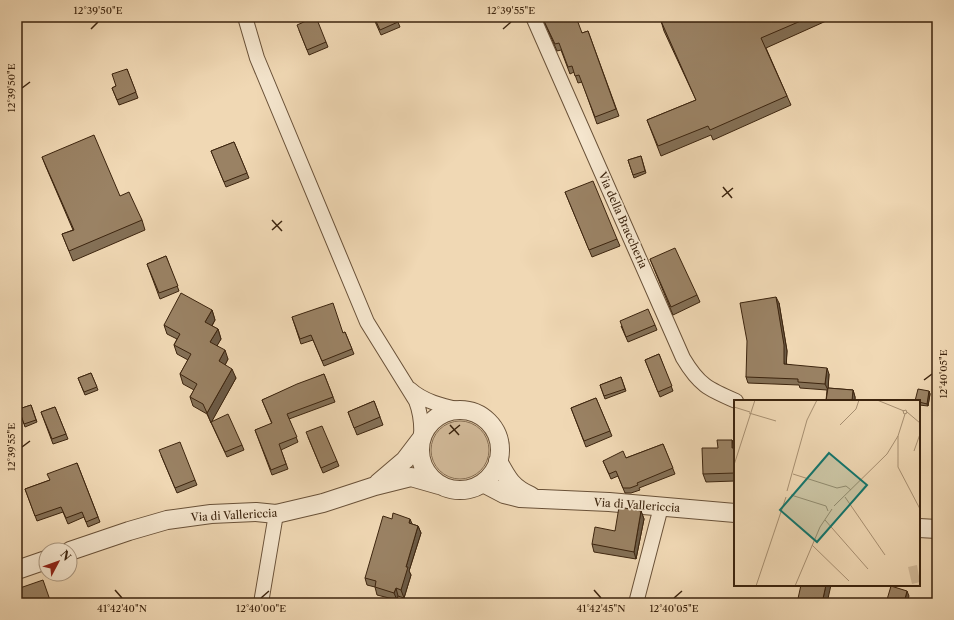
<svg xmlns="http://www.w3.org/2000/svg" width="954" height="620" viewBox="0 0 954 620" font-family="'Libre Caslon Text',serif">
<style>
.green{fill:#d1b998;stroke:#866e53}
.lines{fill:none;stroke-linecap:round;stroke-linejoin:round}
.minor-casing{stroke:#695138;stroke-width:16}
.tertiary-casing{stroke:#695138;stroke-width:20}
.minor{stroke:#f5e6ce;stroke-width:14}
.tertiary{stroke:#f5e6ce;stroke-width:18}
.wall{fill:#847056;stroke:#3c240e}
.shaded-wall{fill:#6c5b46;stroke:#3c240e}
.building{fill:#9a8264;stroke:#3c240e}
.ticks{fill:none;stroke:#3c240e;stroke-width:1.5}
.labels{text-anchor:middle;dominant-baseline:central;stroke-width:3.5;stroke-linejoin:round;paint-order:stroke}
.street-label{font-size:11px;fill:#3c240e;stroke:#f5e6ce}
.inset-road{fill:none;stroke:#a89072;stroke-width:1}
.view{fill:#0f766e;fill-opacity:0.15;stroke:#0f766e;stroke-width:2}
.inset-edge{fill:none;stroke:#3c240e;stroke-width:2}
.neatline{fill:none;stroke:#3c240e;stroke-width:1.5}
.ticks-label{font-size:10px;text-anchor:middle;fill:#3c240e}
</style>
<rect width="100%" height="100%" fill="#f0d8b4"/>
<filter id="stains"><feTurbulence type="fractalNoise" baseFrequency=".005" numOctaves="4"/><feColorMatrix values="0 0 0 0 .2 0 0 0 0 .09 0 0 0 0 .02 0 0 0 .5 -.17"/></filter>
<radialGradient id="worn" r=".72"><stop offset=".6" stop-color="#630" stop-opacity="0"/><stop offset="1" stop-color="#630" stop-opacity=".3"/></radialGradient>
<!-- green -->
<path class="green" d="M431 450a29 29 0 1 1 58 0a29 29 0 1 1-58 0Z"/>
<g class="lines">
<!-- minor casing -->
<g class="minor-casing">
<path id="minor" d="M245,17L257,58L367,322L416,401C421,414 422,425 421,439
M533,17L683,358C699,385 708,389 736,401
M410,389C424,402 444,406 462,410
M261,603L276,514
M636,603L661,507"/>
</g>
<!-- tertiary casing -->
<g class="tertiary-casing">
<path id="tertiary" d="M420 450a40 40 0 1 1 80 0a40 40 0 1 1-80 0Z
M498,461C507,478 512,488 531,496
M378,483L405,460L421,439
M483,483L504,494L520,498L609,502L735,513
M919,528L937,529
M70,551L129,531L167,520L211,514L256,512L276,514L323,503L375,486L411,477L439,485
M17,570L46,560"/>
</g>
<!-- minor -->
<use href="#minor" class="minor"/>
<!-- tertiary -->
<use href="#tertiary" class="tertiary"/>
</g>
<!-- wall -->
<path class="wall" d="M373,17H396L400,27L381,35Z
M665,17H835L766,48L787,96L791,105L713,140L711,135L661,156L647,120L696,100L664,31L661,21L666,19Z
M544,21L582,33L588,31L619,116L597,124L582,82L578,83L574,72L570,74L561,50L557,51Z
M299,30L326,42L328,47L309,55Z
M127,69L138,98L119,105L112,88L116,86Z
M234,142L249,178L226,187L211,151Z
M641,156L646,173L634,178L628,160Z
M42,157L120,196L142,220L145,230L73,261L62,234L73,230L46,167Z
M565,192L617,239L620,246L592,257Z
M166,256L179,291L160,299L147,264Z
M650,259L697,295L700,302L673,315Z
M779,303L787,351L786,364L829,374L828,388L853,390L855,397V401H826L827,390L800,388L799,385L748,383L746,377Z
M212,310L215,320L212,326L218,329L221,339L217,345L228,359L225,365L236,378L211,422L242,445L244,450L227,457L207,414L193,406L190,397L194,390L183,384L180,374L188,360L177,354L174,345L177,339L167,334L164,325Z
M292,317L343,333L345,332L354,354L324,366L313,340L301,344Z
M655,325L657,330L628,342L621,326Z
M659,354L673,391L660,397L645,360Z
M91,373L98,390L85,395L78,378Z
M324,374L335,402L289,419L298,442L281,450L288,469L272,475L255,430L272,424L262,400Z
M621,377L626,391L605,399L600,385Z
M929,391L930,394L928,406L919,405V401Z
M596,398L612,436L586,447L571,408Z
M374,401L383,425L357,435L348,412Z
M31,405L37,422L25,427L19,409Z
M55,407L68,439L53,444L41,412Z
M308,437L337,461L339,466L323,473Z
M732,440L735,448V481L706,482L703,474L718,448Z
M663,444L675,474L639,488L640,490L631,493H625L618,476L611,479L603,461L626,458Z
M161,455L195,480L197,485L177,493Z
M77,463L100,522L88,527L84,517L68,524L63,512L37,521L25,489L50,480Z
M641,511L644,519L636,559L594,552L592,544L615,531Z
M412,524L418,526L421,533L409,571L411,575L404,598L398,596L397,600L377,595L375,587L367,585L365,578Z"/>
<!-- shaded-wall -->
<path class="shaded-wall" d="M776,297L779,303L787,351L786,370L784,364Z
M212,310L215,320L208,332L205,322Z
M218,329L221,339L214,351L210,342Z
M225,350L228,359L222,371L219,361Z
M827,368L829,374L828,390L825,384Z
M232,369L236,378L211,423L207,413Z
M853,390L855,397V401H852Z
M929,391L930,394L928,406L927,404Z
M732,440L734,447L735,456L732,448Z
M641,511L644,519L636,559L634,552Z
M410,519L413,526L409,523Z
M418,526L421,533L409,571L411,575L404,598L401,590L406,567Z
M826,585H831L827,603H822Z
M396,588L398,596L397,600L394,593Z
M907,591L909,596L907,603H904Z"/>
<!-- building -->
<path class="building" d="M315,17H316L326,42L307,50L297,25Z
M374,17H396L398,22L380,30Z
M554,17H576L582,33L588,31L616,109L595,117L579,75L575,76L572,66L568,67L559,43L555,44L544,21Z
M666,17H810L761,38L787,96L710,130L708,126L658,146L647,120L696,100L661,21L667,19Z
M127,69L136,92L117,100L112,88L116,86L112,74Z
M94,135L120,196L129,192L142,220L69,251L62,234L74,230L42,157Z
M234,142L247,173L224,182L211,151Z
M641,156L645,171L633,175L628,160Z
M593,181L617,239L589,250L565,192Z
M675,248L697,295L671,307L650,259Z
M166,256L178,286L159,293L147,264Z
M181,293L212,310L205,322L218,329L210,342L225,350L219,361L232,369L207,413L203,404L190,397L197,384L180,374L191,354L174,345L180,334L164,325Z
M776,297L784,345V364L827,368L825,384L798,382V379L746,377L747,341L740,303Z
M333,303L343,333L345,332L352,349L322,361L311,335L300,339L292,317Z
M648,309L655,325L626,337L620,321Z
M659,354L672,386L658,392L645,360Z
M91,373L97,387L84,392L78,378Z
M324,374L333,397L287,414L297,437L279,444L286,464L271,470L255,430L272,423L262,400L297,384Z
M621,377L625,389L604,396L600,385Z
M828,388L853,390L852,401H826Z
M918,389L929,391L927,404L919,402V401H915Z
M596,398L610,431L584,441L571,408Z
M374,401L380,417L354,428L348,412Z
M31,405L36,420L24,424L19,409Z
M55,407L66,434L52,439L41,412Z
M228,414L242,445L225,452L211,422Z
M322,426L337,461L321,468L306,432Z
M717,440H732V448H735V473L703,474L702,448H718Z
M180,442L195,480L175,488L159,450Z
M663,444L673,468L637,483L638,485L630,488H623L616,471L609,474L603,461L623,451L626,458Z
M77,463L98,517L86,522L82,512L66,518L61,507L35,516L25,489L50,480L47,474Z
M619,507L641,511L634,552L592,544L595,527L615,531Z
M393,513L410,519L409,523L418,526L406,567H408L401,590L396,588L394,593L375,587L376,581L365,578L383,516L392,519Z
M43,580L51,603H20L17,595V589Z
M801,585H826L822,603H797Z
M891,586L907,591L904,603H886Z
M695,600L710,603H694Z"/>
<!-- ticks -->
<path class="ticks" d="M91,29L98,22M503,29L511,22M22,88L30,82M723,187L732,198M722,197L733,188M272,220L282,231M272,230L282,221M924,380L932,374M450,425L459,435M449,434L460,425M22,447L30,441M115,590L122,598M594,590L601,598M261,598L269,591M674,598L682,591"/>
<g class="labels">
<!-- street labels -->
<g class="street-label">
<text transform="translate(623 220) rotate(66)">Via della Braccheria</text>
<text transform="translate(637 505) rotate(4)">Via di Vallericcia</text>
<text transform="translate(234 515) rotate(-3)">Via di Vallericcia</text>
</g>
</g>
<!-- overview -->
<g transform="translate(734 400)">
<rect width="186" height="186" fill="#f0d8b4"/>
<path d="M183,165L186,182L178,184L174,167Z" fill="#d1b998"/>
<path class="inset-road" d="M143,0L170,11M0,7L16,12M172,10L173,13L170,14L169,11ZM173,12L186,23M15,13L42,21M106,25L122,9L125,0M164,36V67L186,109M180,51L186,34M0,65L21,0M59,74L103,88L112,86L117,90M53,91L73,20L83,0M57,95L92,106L94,111M111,97L151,155M100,106L153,54L164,36L171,14M91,120L134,169M78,145L115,181M22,186L52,97M61,186L86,127L98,109"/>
<path class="view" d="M95,53L133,85L83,142L46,110Z"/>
<rect width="186" height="186" class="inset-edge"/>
</g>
<!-- margin -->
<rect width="954" height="620" fill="none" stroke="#f0d8b4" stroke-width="44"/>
<!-- north arrow -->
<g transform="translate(58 562) rotate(49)"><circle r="19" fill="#f5e6ce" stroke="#ab9881"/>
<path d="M0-3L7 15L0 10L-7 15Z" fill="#8f2418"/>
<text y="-6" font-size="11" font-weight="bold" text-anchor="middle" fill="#3c240e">N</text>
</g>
<rect x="22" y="22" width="910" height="576" class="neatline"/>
<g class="ticks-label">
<text x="98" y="14">12°39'50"E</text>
<text x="511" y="14">12°39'55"E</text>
<text transform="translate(11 88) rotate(-90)" y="4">12°39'50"E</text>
<text transform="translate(943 374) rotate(-90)" y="4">12°40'05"E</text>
<text transform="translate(11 447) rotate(-90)" y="4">12°39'55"E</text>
<text x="122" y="612">41°42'40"N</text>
<text x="261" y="612">12°40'00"E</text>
<text x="601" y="612">41°42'45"N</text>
<text x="674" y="612">12°40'05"E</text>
</g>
<rect width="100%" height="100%" filter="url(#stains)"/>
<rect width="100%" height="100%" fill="url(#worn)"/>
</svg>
